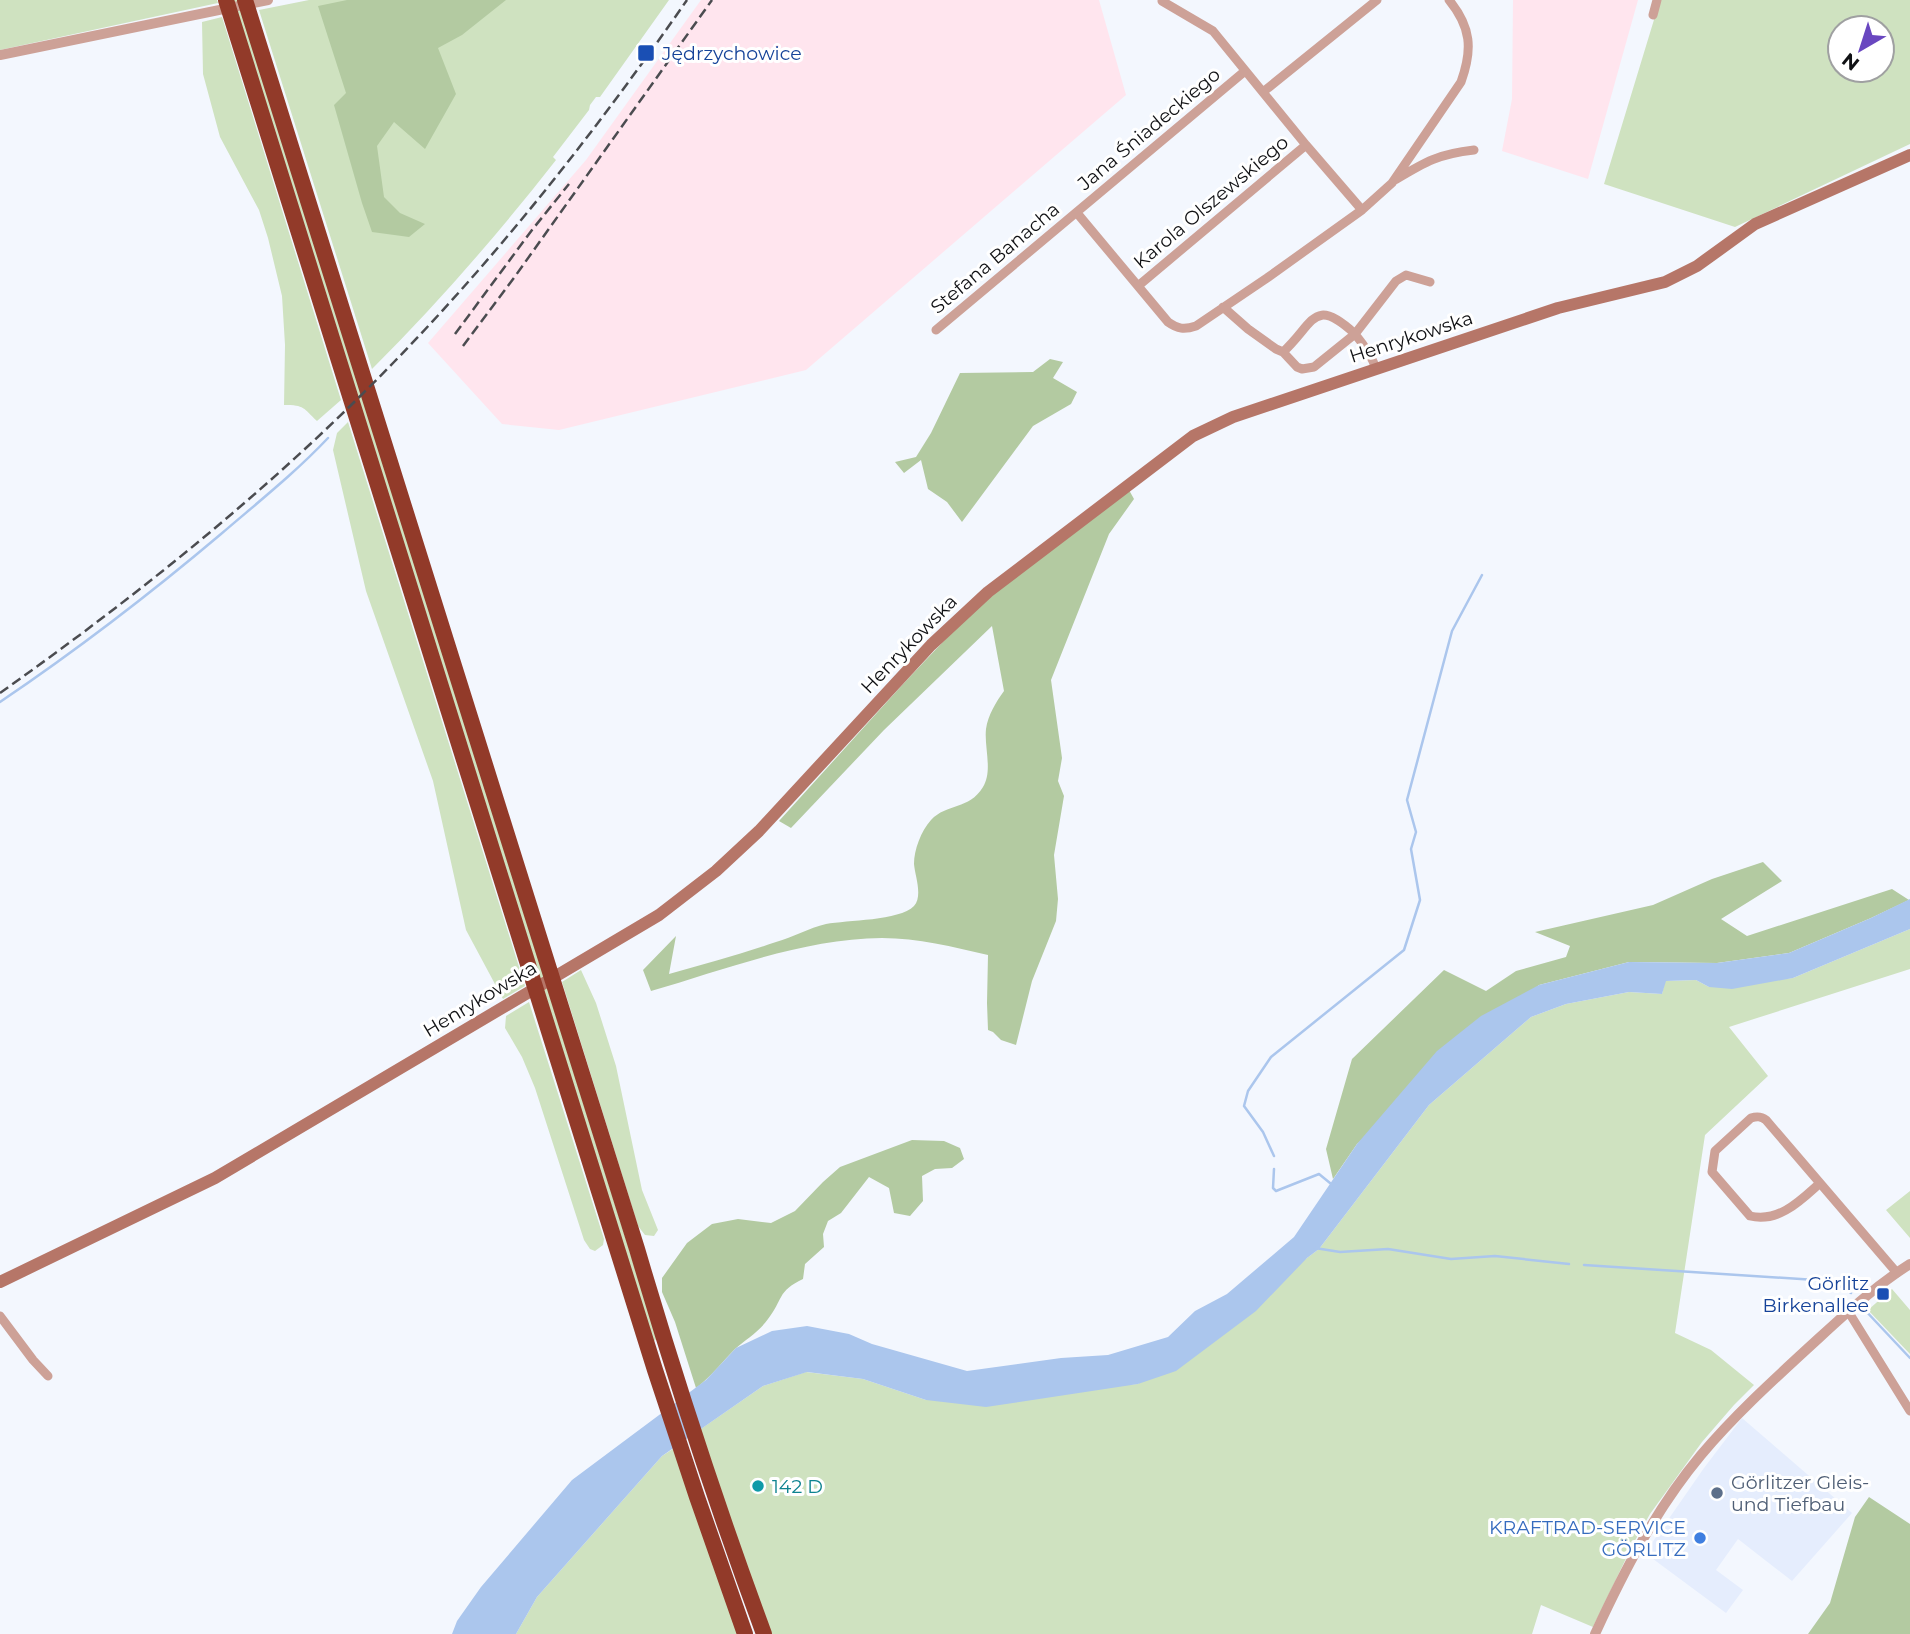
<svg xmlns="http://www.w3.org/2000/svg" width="1910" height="1634" viewBox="0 0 1910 1634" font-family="Montserrat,sans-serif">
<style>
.built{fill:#e5edfd}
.industrial{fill:#ffe5ee}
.green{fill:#cfe2c0;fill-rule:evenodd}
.forest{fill:#b3caa1}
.water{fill:#abc6ed}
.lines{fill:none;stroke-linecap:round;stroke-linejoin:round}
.stream{stroke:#abc6ed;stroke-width:2.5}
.minor{stroke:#cda197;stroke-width:9}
.tertiary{stroke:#cda197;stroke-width:10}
.secondary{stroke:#b67668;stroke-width:12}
.motorway{stroke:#923a29;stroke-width:16}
.rail{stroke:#4b4c50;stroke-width:2.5;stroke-dasharray:10 5;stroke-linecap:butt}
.transit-dot{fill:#1a4fb4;stroke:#fff;stroke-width:2.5}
.culture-dot{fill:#0f9aa8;stroke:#fff;stroke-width:2.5}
.service-dot{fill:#5c6f8a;stroke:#fff;stroke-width:2.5}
.shop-dot{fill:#3f7fe0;stroke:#fff;stroke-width:2.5}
.labels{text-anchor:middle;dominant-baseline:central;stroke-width:6;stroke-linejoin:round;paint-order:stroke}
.transit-label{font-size:19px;fill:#164399;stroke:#fff;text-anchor:start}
.street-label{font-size:19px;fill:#101114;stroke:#fff}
.service-label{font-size:19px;fill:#4e5e75;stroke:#fff;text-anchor:start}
.culture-label{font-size:19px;fill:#0d838f;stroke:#fff;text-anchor:start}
.shop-label{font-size:19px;fill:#366cbe;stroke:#fff;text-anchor:end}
</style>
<rect width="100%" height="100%" fill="#f3f7fe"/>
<!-- built -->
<path class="built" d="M1742,1418L1852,1513L1792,1581L1738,1539L1716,1570L1743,1590L1726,1613L1645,1553L1704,1468Z"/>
<!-- industrial -->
<path class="industrial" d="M701,0H1099L1126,95L806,370L559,430L502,424L428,343L586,160Z
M1513,0H1638L1588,179L1502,151L1512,99Z"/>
<!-- green -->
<path class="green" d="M0,0H217L218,3L0,50Z
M233,0H239L657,1339L652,1342Z
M309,0H669L600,97H596L590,105L589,110L553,157L556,160C499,233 438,303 372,369L259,10Z
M1660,0H1910V144L1735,227L1604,184ZM1840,28H1882V70H1840Z
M222,17L341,400L317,421C303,408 305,405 284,405L285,345L282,296L268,238L259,210L220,137L203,74L202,22Z
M348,422L525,986L503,999L466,930L433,781L366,591L333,450L337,433Z
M1910,929V969L1729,1027L1768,1076L1705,1135L1675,1333L1711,1350L1754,1385L1734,1405L1702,1442L1650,1514L1633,1544L1593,1627L1541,1605L1532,1634H765L695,1433L763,1386L806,1372L863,1379L926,1400L1138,1384L1319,1249L1429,1105L1531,1017L1566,1004L1629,992L1662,994L1665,981L1696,980L1709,987L1793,978Z
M581,970L596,1003L616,1066L642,1190L658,1230L654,1236L645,1235L638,1226L562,982Z
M529,1002L604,1239L603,1245L595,1251L590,1249L584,1240L535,1088L522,1057L505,1028L506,1016Z
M1910,1191V1238L1886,1210Z
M1892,1289L1910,1310V1354L1868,1310Z
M679,1445L745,1634H516L537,1597L662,1456Z"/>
<!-- forest -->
<path class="forest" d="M347,0H506L462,35L438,48L456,94L425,149L394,122L377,146L384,197L400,213L425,224L409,237L372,232L362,203L334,105L346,93L318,6Z
M1050,359L1063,362L1053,378L1077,392L1071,404L1033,426L962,522L947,502L928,489L921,460L904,473L895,462L916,457L931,433L960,373L1033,372Z
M1129,490L1134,499L1109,534L1051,680L1062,758L1058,781L1064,796L1054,855L1058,899L1056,921L1032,981L1016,1045L1001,1040L993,1032L988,1030L987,1003L988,955C953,947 918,938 882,938C803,939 726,969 651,991L643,970L676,936L669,974C705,964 741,954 776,942C793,937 809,928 826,924C847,920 899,921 914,906C923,896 915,876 914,864C914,850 921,831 931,820C947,803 969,810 983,787C993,771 984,747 986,729C988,715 996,702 1004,691L992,626L884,730L791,828L779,821L904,683L958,626L991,595Z
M1763,862L1782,881L1721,919L1747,936L1892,889L1909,900L1871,918L1789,953L1717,963L1629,962L1539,985L1357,1144L1333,1179L1326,1149L1352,1059L1444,970L1486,991L1516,971L1566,957L1570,946L1535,932L1653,905L1712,879Z
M912,1140L944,1141L960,1148L964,1159L952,1168L935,1169L922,1176L923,1201L910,1216L894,1213L889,1188L869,1177L841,1213L828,1221L823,1234L824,1247L805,1264L803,1279C777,1291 783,1300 768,1319C759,1332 746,1339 735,1349C722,1362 711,1377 696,1388L675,1322L662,1292V1278L687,1243L712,1224L738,1219L771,1223L795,1211L823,1182L840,1167Z
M1869,1497L1910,1524V1634H1808L1830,1603L1855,1517Z"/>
<!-- water -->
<path class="water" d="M1910,899V929L1793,978L1732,989L1709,987L1696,980L1666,981L1662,994L1629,992L1566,1004L1531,1017L1429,1105L1319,1249L1307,1258L1256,1311L1176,1371L1138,1384L986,1407L926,1400L863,1379L807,1372L763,1386L662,1456L537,1597L516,1634H452L457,1621L481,1587L572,1480L706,1380L736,1348L772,1331L807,1326L849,1334L872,1344L967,1371L1061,1358L1108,1355L1168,1337L1195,1311L1227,1294L1294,1237L1357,1144L1437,1051L1481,1016L1539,985L1629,962L1717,963L1789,953L1871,918Z"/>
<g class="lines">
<!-- stream -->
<path class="stream" d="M0,702C77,650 150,594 221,534C257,503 295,473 328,438
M1274,1156L1263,1132L1244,1106L1248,1091L1271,1057L1404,950L1420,900L1411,849L1416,832L1407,800L1452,631L1482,575
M1274,1169L1273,1188L1276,1191L1319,1174L1330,1183
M1315,1248L1340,1252L1388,1249L1451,1259L1495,1256L1569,1264
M1584,1265L1831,1281L1851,1293
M1863,1308L1910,1358"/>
<!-- minor -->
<path class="minor" d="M1162,1L1213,31L1306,145L1362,210
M1653,15L1657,0
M1263,92L1377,0
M1395,180C1425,162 1438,154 1474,150
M1077,213L1168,322C1178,329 1184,330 1196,326L1267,278L1362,210L1392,183L1461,82C1473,49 1471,27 1449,0
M1138,286L1306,145
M1223,307L1248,329L1276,349L1283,352L1297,367L1302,369L1314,367L1355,334C1364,345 1372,356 1376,369
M936,330L1245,71
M1283,352C1314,324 1313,295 1355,334L1396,281L1406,275L1430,282
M1820,1183C1801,1200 1779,1223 1750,1216L1712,1172L1715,1151L1751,1118C1757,1116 1761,1116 1766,1120L1897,1273
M1848,1311L1910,1411
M0,1316L33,1360L48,1376"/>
<!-- tertiary -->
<path class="tertiary" d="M0,55L268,0
M1595,1634C1624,1571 1656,1509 1701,1455C1733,1417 1770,1383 1807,1349C1840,1319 1872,1288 1910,1264"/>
<!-- secondary -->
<path class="secondary" d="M0,1282L215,1178L659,915L716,871L759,831L931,645L988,592L1193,436L1233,417L1558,308L1665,282L1697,266L1755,224L1910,155"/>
<!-- motorway -->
<path class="motorway" d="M226,0L655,1370L697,1497L745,1634
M245,0L637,1249C675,1378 717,1507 764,1634"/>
<!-- rail -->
<path class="rail" d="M455,334L532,230L569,184
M463,346L516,275L712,0
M0,693C141,593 274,486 394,362C502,251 598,128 687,0"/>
</g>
<!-- markers -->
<g class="transit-dot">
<rect x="637" y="44" width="18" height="18" rx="3.5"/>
<rect x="1876" y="1287" width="14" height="14" rx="3.5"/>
</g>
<circle class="culture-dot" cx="758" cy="1486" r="7"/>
<circle class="service-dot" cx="1717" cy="1493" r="7"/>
<circle class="shop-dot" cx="1700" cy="1538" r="7"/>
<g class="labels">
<!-- transit labels -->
<g class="transit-label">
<text x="662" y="53">Jędrzychowice</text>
<text x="1869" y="1283" text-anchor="end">Görlitz<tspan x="1869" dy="22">Birkenallee</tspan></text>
</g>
<!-- street labels -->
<g class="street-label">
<text transform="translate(1149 129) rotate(-40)">Jana Śniadeckiego</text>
<text transform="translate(1211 202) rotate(-40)">Karola Olszewskiego</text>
<text transform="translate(995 258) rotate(-40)">Stefana Banacha</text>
<text transform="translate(1411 337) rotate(-18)">Henrykowska</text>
<text transform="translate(909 644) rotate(-46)">Henrykowska</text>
<text transform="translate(480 999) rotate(-31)">Henrykowska</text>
</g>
<!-- service labels -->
<g class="service-label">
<text x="1731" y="1482">Görlitzer Gleis-<tspan x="1731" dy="22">und Tiefbau</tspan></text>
</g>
<!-- culture labels -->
<g class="culture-label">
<text x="772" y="1486">142 D</text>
</g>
<!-- shop labels -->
<g class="shop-label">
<text x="1686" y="1527">KRAFTRAD-SERVICE<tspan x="1686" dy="22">GÖRLITZ</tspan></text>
</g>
</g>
<!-- north arrow -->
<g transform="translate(1861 49) rotate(219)"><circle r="33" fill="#ffffff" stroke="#9fa0a1" stroke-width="2"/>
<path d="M0-5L12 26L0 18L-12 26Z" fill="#6947c0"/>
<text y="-10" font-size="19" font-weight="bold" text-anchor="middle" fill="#101114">N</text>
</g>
</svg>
